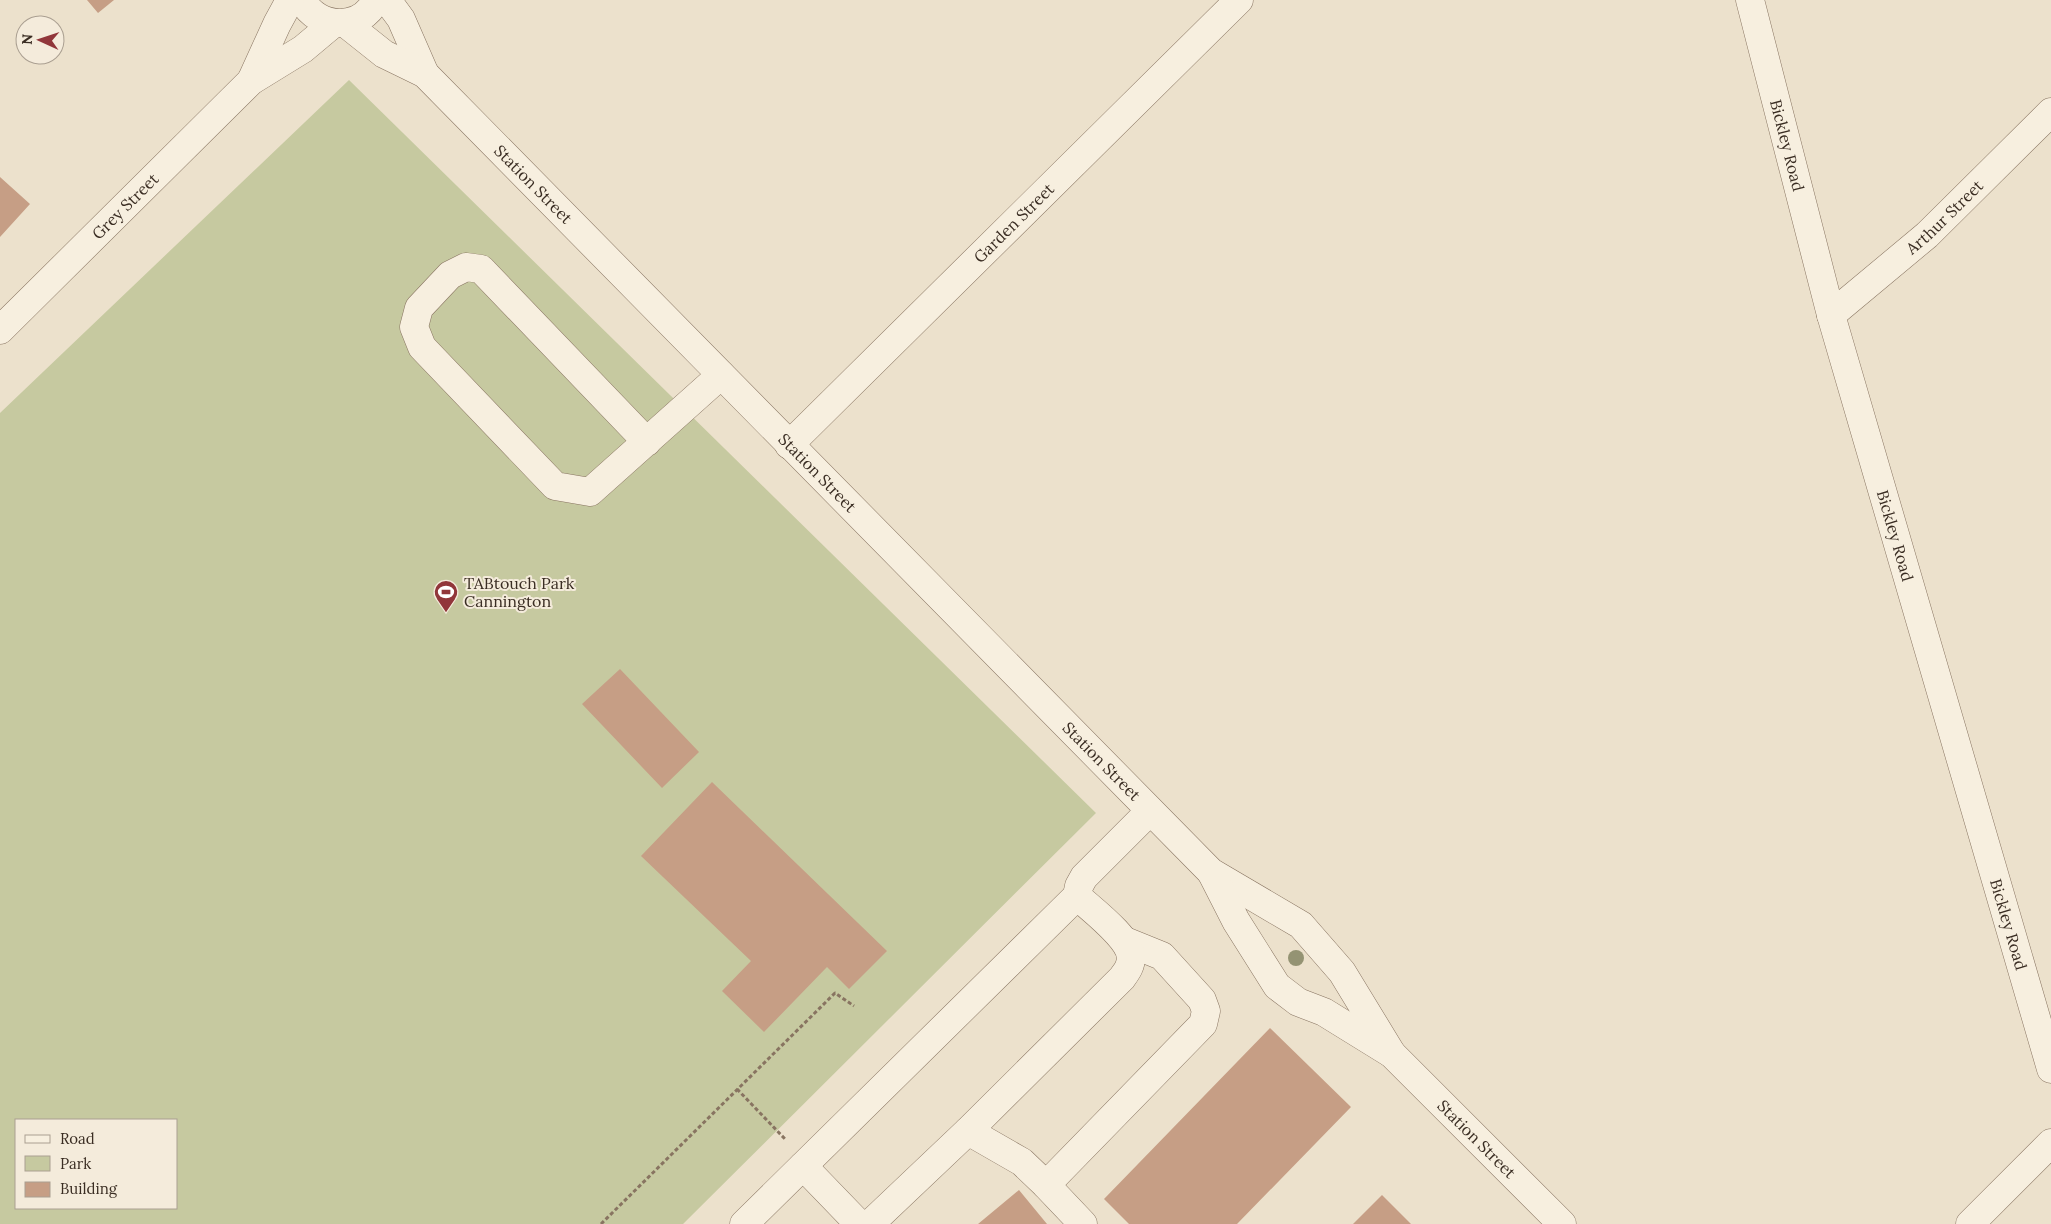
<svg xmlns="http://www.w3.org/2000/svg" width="2051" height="1224" viewBox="0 0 2051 1224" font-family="Lora,serif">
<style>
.green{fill:#c6c9a0;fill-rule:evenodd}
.building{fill:#c69e85}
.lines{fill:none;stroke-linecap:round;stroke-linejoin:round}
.minor-casing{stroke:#887461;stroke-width:29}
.path{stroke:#887461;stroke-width:3;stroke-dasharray:4 2.5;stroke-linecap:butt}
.minor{stroke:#f7efdf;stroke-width:28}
.tree{fill:#949373}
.labels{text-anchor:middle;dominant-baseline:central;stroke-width:4;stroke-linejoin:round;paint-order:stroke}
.street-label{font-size:16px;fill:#3a2d23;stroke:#f4ebdb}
.poi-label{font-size:16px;fill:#3a2d23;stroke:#f4ebdb;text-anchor:start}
</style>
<rect width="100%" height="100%" fill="#ece1cc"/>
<!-- green -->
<path class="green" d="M349,80L1096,813L683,1224H0V413ZM16,1120H176V1208H16Z"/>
<!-- building -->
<path class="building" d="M87,0H114L98,13Z
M0,177L30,204L0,237Z
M620,669L699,752L662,788L582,704Z
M712,782L887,951L849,989L827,967L764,1032L722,991L751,961L641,856Z
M1270,1028L1351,1107L1237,1224H1129L1104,1199Z
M1019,1190L1047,1224H978Z
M1382,1195L1411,1224H1353Z"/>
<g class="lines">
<!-- minor casing -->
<g class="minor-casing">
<g id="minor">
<path d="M302,0C318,30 361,31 376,0"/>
<path d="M387,0L401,19L425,74"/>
<path id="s1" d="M1750,0L1831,315L2051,1069"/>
<path id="s2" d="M345,23L384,54L425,74L1211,872L1301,925L1342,972L1392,1054"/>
<path d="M251,81L277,24L290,0"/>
<path id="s3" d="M1831,315L1927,235L2051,112"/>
<path id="s4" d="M0,330L251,81L303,49L334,23"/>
<path d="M647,442L481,269L466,267L450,275L419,308L414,327L422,347L555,486L590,492L721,375"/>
<path id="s5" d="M789,445L1239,0"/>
<path id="s6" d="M1211,872L1236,921L1277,986L1298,1002L1324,1012L1392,1054L1562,1224"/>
<path d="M1077,896L1079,886L1084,877L1150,811"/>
<path d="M968,1131L1022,1162L1046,1185L1203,1024L1206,1011L1202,1000L1162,956L1125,941"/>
<path d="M803,1166L859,1224"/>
<path d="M1046,1185L1083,1224"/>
<path d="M744,1224L1077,896C1092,910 1129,937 1131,957C1131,966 1127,971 1122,978L968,1131L870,1224"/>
<path d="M1970,1224L2051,1143"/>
</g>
</g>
<!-- path -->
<path class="path" d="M737,1089L785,1139
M601,1224L835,993L854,1006"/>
<!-- minor -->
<use href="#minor" class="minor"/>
</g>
<!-- trees -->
<circle class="tree" cx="1296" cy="958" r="8"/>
<!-- icons -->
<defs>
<g id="stadium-pin" transform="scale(1.25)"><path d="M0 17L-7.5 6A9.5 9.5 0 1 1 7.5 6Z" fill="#91363a" stroke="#f4ebdb"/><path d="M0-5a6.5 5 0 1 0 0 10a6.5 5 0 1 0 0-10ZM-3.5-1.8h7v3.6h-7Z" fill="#fff"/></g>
</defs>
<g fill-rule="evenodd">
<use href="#stadium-pin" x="446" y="592"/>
</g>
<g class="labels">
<!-- street labels -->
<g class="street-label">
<text stroke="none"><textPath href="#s1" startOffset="150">Bickley Road</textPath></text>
<text stroke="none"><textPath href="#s2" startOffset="250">Station Street</textPath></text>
<text stroke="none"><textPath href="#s4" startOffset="176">Grey Street</textPath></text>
<text stroke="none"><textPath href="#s3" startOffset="150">Arthur Street</textPath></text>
<text stroke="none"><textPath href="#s5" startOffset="316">Garden Street</textPath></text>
<text stroke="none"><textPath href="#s2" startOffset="655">Station Street</textPath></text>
<text stroke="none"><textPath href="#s1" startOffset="555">Bickley Road</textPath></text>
<text stroke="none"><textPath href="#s2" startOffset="1060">Station Street</textPath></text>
<text stroke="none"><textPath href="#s1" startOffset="960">Bickley Road</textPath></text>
<text stroke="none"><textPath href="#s6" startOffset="386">Station Street</textPath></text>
</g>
<!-- poi labels -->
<g class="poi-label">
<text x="464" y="583">TABtouch Park<tspan x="464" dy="18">Cannington</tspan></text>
</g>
</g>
<!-- legend -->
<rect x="15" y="1119" width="162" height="90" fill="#f4ebdb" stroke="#aa9f91"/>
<rect x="25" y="1135" width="25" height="8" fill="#f7efdf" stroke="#aa9f91"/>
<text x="60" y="1144" font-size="15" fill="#3a2d23">Road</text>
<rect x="25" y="1156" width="25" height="15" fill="#c6c9a0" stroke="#aa9f91"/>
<text x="60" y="1169" font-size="15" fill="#3a2d23">Park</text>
<rect x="25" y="1182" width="25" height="15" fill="#c69e85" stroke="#aa9f91"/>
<text x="60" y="1194" font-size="15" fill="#3a2d23">Building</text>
<!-- north arrow -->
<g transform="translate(40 40) rotate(273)"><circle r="24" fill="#f4ebdb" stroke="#aa9f91"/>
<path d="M0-4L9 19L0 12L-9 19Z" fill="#91363a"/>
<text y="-8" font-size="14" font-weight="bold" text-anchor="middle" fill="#3a2d23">N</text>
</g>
</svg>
